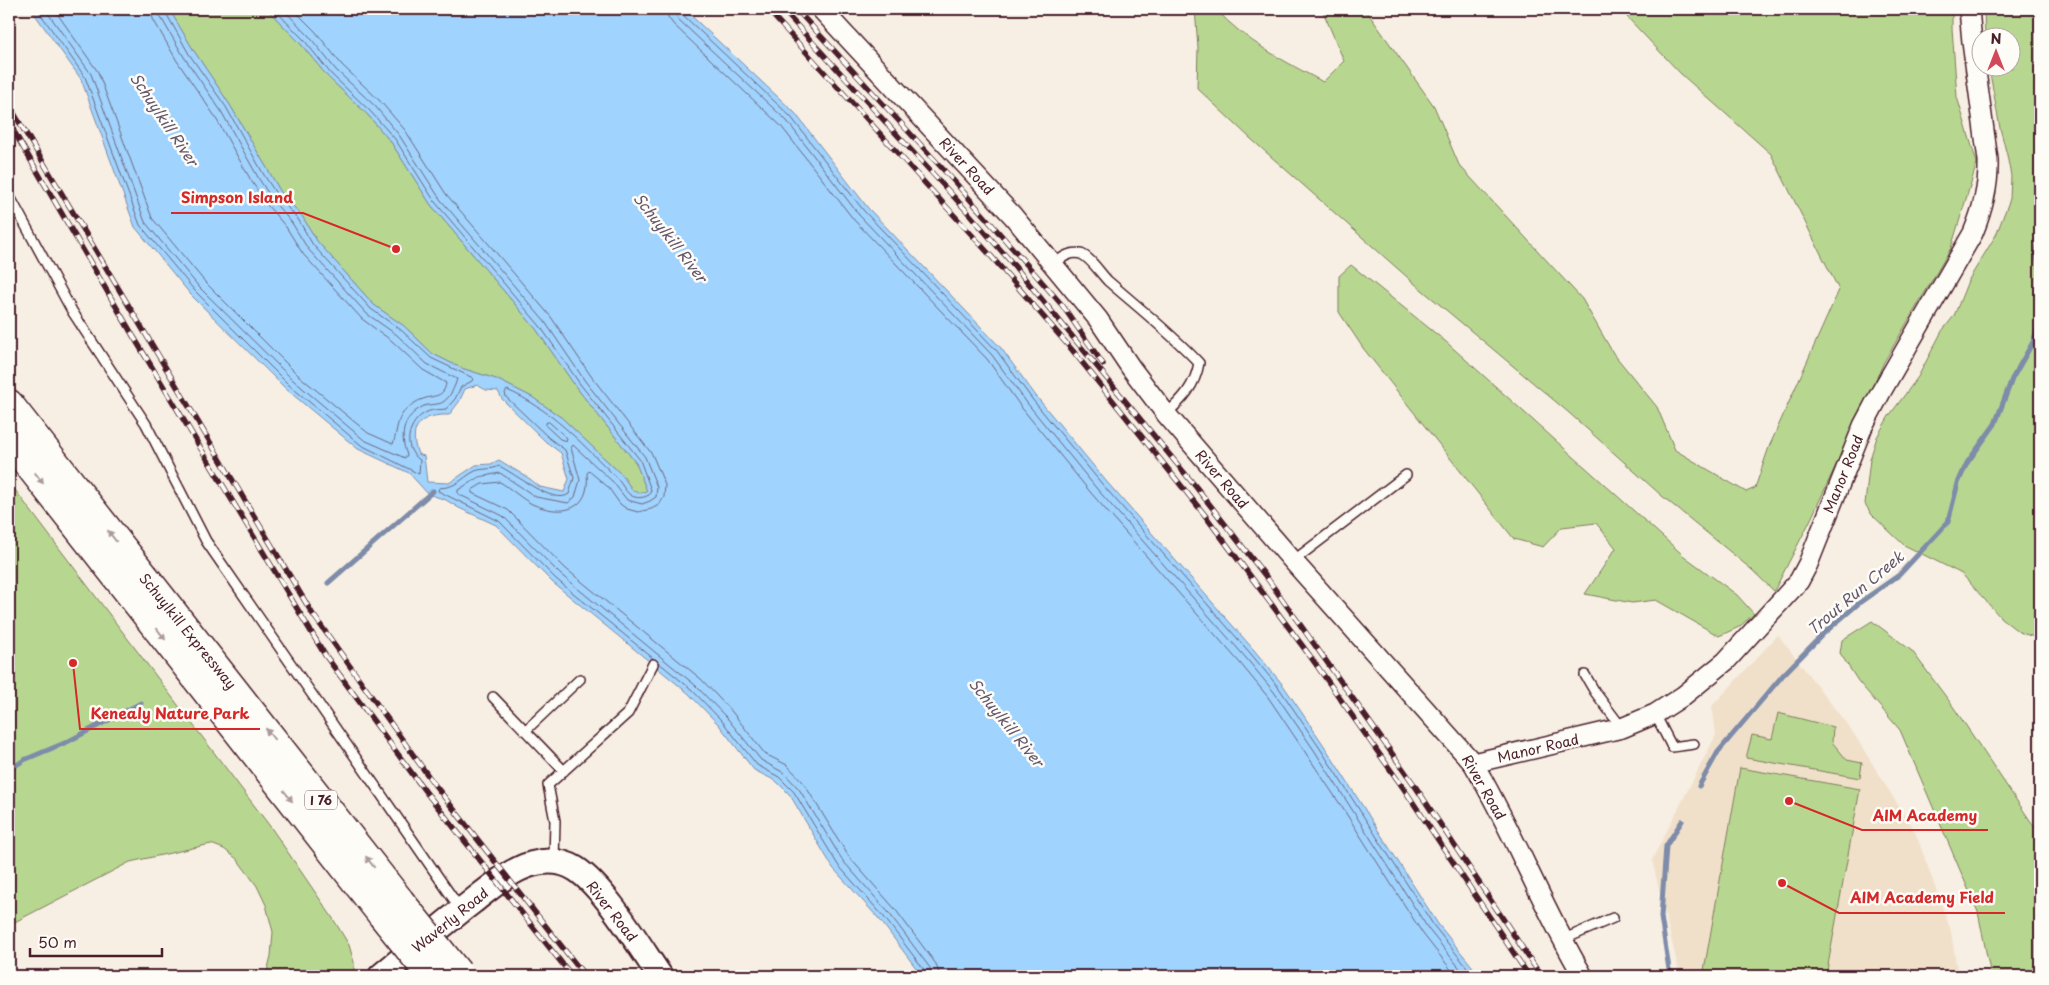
<svg xmlns="http://www.w3.org/2000/svg" width="2049" height="985" viewBox="0 0 2049 985" font-family="'Playpen Sans',sans-serif">
<style>
.built{fill:#f0e0ca}
.green{fill:#b7d790;stroke:#807b5e}
.water{fill:#a0d3fd;stroke:#7e8ba9;fill-rule:evenodd}
.lines{fill:none;stroke-linecap:round;stroke-linejoin:round}
.shore{stroke:#6c677f;stroke-width:1}
.stream{stroke:#7e8ba9;stroke-width:5}
.service-casing{stroke:#4a1f2b;stroke-width:12}
.minor-casing{stroke:#4a1f2b;stroke-width:22}
.tertiary-casing{stroke:#4a1f2b;stroke-width:28}
.motorway-casing{stroke:#4a1f2b;stroke-width:31}
.service{stroke:#fdfcf7;stroke-width:9}
.minor{stroke:#fdfcf7;stroke-width:19}
.tertiary{stroke:#fdfcf7;stroke-width:24}
.motorway{stroke:#fdfcf7;stroke-width:28}
.rail-casing{stroke:#4a1f2b;stroke-width:5.5}
.rail{stroke:#fdfcf7;stroke-width:4;stroke-dasharray:11;stroke-linecap:butt}
.motorway-bridge-casing{stroke:#4a1f2b;stroke-width:31;stroke-linecap:butt}
.motorway-bridge{stroke:#fdfcf7;stroke-width:28}
.oneway{fill:#ac999b}
.labels{text-anchor:middle;dominant-baseline:central;stroke-width:5;stroke-linejoin:round;paint-order:stroke}
.shield{fill:#fdfcf7;stroke:#806168;stroke-width:1}
.shield-label{font-size:12px;font-weight:bold;fill:#4a1f2b}
.street-label{font-size:14px;fill:#4a1f2b;stroke:#fdfcf7}
.water-label{font-size:15px;font-style:italic;fill:#64556a;stroke:#fdfcf7}
.leader{fill:none;stroke:#d62828;stroke-width:2}
.callout-dot{fill:#d62828;stroke:#fdfcf7;stroke-width:2}
.callout-label{font-size:15px;text-anchor:middle;font-weight:bold;fill:#d62828;stroke:#fdfcf7;stroke-width:5;stroke-linejoin:round;paint-order:stroke}
</style>
<rect width="100%" height="100%" fill="#f7efe3"/>
<filter id="ink" filterUnits="userSpaceOnUse"><feTurbulence type="fractalNoise" baseFrequency=".02" numOctaves="2"/><feDisplacementMap in="SourceGraphic" scale="10" xChannelSelector="R" yChannelSelector="G"/><feConvolveMatrix kernelMatrix="1 2 1 2 8 2 1 2 1" color-interpolation-filters="sRGB"/></filter>
<g filter="url(#ink)">
<!-- built -->
<path class="built" d="M1778,635L1852,731L1916,834L1951,931L1958,976H1680L1652,860L1716,735L1712,706Z"/>
<!-- green -->
<path class="green" d="M169,9H267L300,43L328,77L367,114L391,142L431,205L536,329L576,387L636,463L647,491L640,493L633,491L622,475L562,418L532,397L496,379L461,368L433,354L404,326L374,305L317,241L302,216L282,194L230,105L194,51Z
M1195,9H1216C1244,41 1286,62 1323,82L1344,61L1322,9H1365L1434,106L1459,165L1582,299L1613,353L1657,407L1675,450L1746,492L1755,488L1769,447L1839,290L1771,154L1681,74L1628,18L1622,9H1952V28L1957,97L1977,163L1951,248L1884,362L1810,521L1774,591L1751,569L1662,496L1568,412L1415,284L1250,138L1197,88L1198,47Z
M1984,9H2040V637H2034L2019,632L2001,618L1962,574L1904,545L1872,515L1865,504L1870,459L1877,437L1889,416L1918,377L1942,331L1954,316L1968,281L1996,235L2010,199L2011,176L2007,155L2000,128L1989,68H2012V38L1985,37Z
M1351,265L1445,341L1684,556L1737,595L1754,614L1739,627L1719,636L1656,600L1632,603L1585,594L1616,548L1596,523L1562,527L1543,547L1514,539L1363,348L1339,312V276Z
M9,482L272,829L332,917L349,945L354,962V972L352,976H266L271,956L273,932L266,905L257,886L237,859L224,849L211,844L130,862L9,925Z
M1872,621L1912,651L1952,705L2040,835V976H1991L1978,912L1900,730L1858,681L1840,653L1842,640Z
M1778,713L1833,727L1832,742L1847,760L1862,763L1860,778L1746,758L1752,735L1772,739Z
M1740,768L1860,789L1826,976H1703Z"/>
<!-- water -->
<path class="water" d="M31,9H169L194,51L230,105L282,194L302,216L317,241L374,305L404,326L433,354L461,368L496,379L532,397L562,418L622,475L633,491L640,493L647,491L636,463L576,387L536,329L431,205L391,142L367,114L328,77L300,43L267,9H684L795,113L868,208L1001,348L1036,396L1106,481L1254,650L1283,685L1323,744L1438,924L1480,976H922L880,920L833,868L790,795L776,781L754,770L719,725L688,693L552,582L496,525L459,508L446,500L428,494L409,473L358,449L286,389L191,295L135,227L81,79ZM477,385L486,390L498,391L502,399L546,442L561,453L569,479L564,492L540,487L530,479L499,460L491,464L476,465L449,483L427,482L424,456L418,454C407,426 422,414 449,415L459,402L465,389Z"/>
<g class="lines">
<!-- shore -->
<path class="shore" d="M37,9L85,77L140,225L195,291L289,385L361,445L419,474L420,460C401,448 408,421 427,412C433,409 440,410 446,409L455,399L461,387L472,381L473,378L431,358L401,330L371,309L313,245L298,219L279,198L264,175L226,107L189,54L166,13L165,9
M45,9L91,74L145,222L199,287L293,380L364,440L405,458L407,455C399,435 403,416 424,406C430,404 439,405 443,402C450,398 455,386 457,379L427,364L397,335L367,314L308,249L292,223L274,202L259,179L221,111L184,57L160,16L159,9
M54,9L98,72L152,218L205,282L298,375L368,433L393,444C397,433 396,423 403,413C407,408 416,401 423,399C434,395 444,398 446,383L423,370L392,341L362,319L303,254L286,227L268,206L252,182L214,115L177,61L153,19L151,9
M274,9L304,40L331,74L370,111L395,139L435,202L540,326L580,384L640,460L651,490L649,495C643,498 637,499 630,495C624,490 620,480 613,474C581,443 550,408 507,390L505,393L506,397L549,438L565,450L574,478L569,494C553,506 515,473 499,466C492,470 483,468 475,471C460,479 458,487 439,488L438,491L499,521L556,579L654,659
M283,9L309,36L336,70L375,106L399,135L440,199L545,322L585,381L645,457L657,487L656,497L650,501L642,504L627,500L613,482L573,445L571,448L580,480L575,497L568,503L536,497L500,473L479,477L458,490V494L503,516L560,574L695,685L727,718L761,760L784,773L799,789L843,861L889,913L930,968L932,976
M293,9L315,31L342,65L380,101L405,130L446,194L551,317L591,376L652,454L665,485L664,497L659,505L651,509L638,512L627,509L620,504L608,487L589,471L587,473C591,511 562,517 532,504C522,499 510,488 500,482L482,484L472,490V493L508,510L565,568L701,679L733,713L765,754L787,765L803,782L849,857L895,909L936,964L940,976
M667,9L668,17L673,24L781,126L854,220L987,359L1021,407L1091,493L1240,663L1268,697L1340,804L1423,934L1456,976
M674,9L678,19L787,121L859,215L992,355L1027,403L1097,489L1246,658L1274,692L1314,750L1429,930L1466,976
M681,9L683,15L791,117L864,211L997,351L1032,399L1102,484L1251,654L1279,688L1319,747L1434,926L1474,976
M549,422L567,438L566,441L560,439L546,426V423Z
M658,662L691,689L722,721L757,765L779,777L794,792L838,865L884,917L925,971L926,976"/>
<!-- stream -->
<path class="stream" d="M2040,230L2037,258L2040,268
M328,583L433,491
M9,770L24,760L67,742L141,703
M1699,786L1718,752L1783,675L1824,633L1859,603L1899,575L1948,522L1958,483L1967,463L1995,424L2012,379L2033,342L2040,321
M1670,976L1661,917L1666,846L1682,821"/>
<!-- service casing -->
<g class="service-casing">
<path id="service" d="M9,195L72,311L146,424L206,541L461,910
M1053,264C1062,258 1070,251 1081,254C1091,258 1100,273 1108,281C1139,308 1171,333 1199,363C1195,386 1183,399 1166,414
M1293,561L1406,475
M1585,675L1595,692L1622,728
M493,697L564,771
M1655,714L1672,747L1694,744
M525,731L580,679
M554,861L555,821L548,785L628,713L653,664
M1562,940L1613,918"/>
</g>
<!-- minor casing -->
<g class="minor-casing">
<path id="minor" d="M821,9L1013,216L1098,319L1131,368L1166,414L1293,561L1473,763C1514,832 1542,907 1583,976
M1473,763L1622,728L1655,714L1683,696L1726,661L1799,581L1808,564L1863,426L1881,392L1973,233C1983,209 1989,186 1988,160L1972,42L1969,9"/>
</g>
<!-- tertiary casing -->
<g class="tertiary-casing">
<path id="tertiary" d="M381,976C411,951 441,926 472,902C490,888 510,870 532,864C547,860 563,861 576,869C605,888 640,947 660,976"/>
</g>
<!-- motorway casing -->
<g class="motorway-casing">
<path id="motorway" d="M9,404L400,901
M9,440L382,915"/>
</g>
<!-- service -->
<use href="#service" class="service"/>
<!-- minor -->
<use href="#minor" class="minor"/>
<!-- tertiary -->
<use href="#tertiary" class="tertiary"/>
<!-- motorway -->
<use href="#motorway" class="motorway"/>
<!-- rail casing -->
<g class="rail-casing">
<path id="rail" d="M767,9L991,256L1073,351L1204,514L1310,656L1404,789L1529,976
M782,9L965,209L1012,263L1196,487L1267,578L1413,783L1541,976
M796,9L953,180L1062,305L1103,364
M9,105L312,613L434,784L585,976
M9,123L135,339L325,655L425,791L572,976"/>
</g>
<!-- rail -->
<use href="#rail" class="rail"/>
<!-- motorway-bridge casing -->
<g class="motorway-bridge-casing">
<path id="motorway-bridge" d="M400,901L458,973
M382,915L431,976"/>
</g>
<!-- motorway-bridge -->
<use href="#motorway-bridge" class="motorway-bridge"/>
</g>
<!-- one-way arrows -->
<defs><path id="oneway-solid" d="M-6-.8H1V-3.2L6.5 0L1 3.2V.8H-6Z" transform="scale(1.25)"/></defs>
<g class="oneway">
<use href="#oneway-solid" transform="translate(39 478) rotate(52)"/>
<use href="#oneway-solid" transform="translate(112 536) rotate(-128)"/>
<use href="#oneway-solid" transform="translate(161 634) rotate(52)"/>
<use href="#oneway-solid" transform="translate(270 734) rotate(-128)"/>
<use href="#oneway-solid" transform="translate(288 796) rotate(52)"/>
<use href="#oneway-solid" transform="translate(370 862) rotate(-128)"/>
</g>
</g>
<g class="labels">
<!-- shield labels -->
<rect class="shield" x="305" y="790.5" width="32" height="19" rx="4"/>
<g class="shield-label">
<text x="321" y="800">I 76</text>
</g>
<!-- street labels -->
<g class="street-label">
<text transform="translate(967 166) rotate(47)">River Road</text>
<text transform="translate(1843 474) rotate(-68)">Manor Road</text>
<text transform="translate(1222 479) rotate(49)">River Road</text>
<text transform="translate(188 631) rotate(51)">Schuylkill Expressway</text>
<text transform="translate(1538 748) rotate(-13)">Manor Road</text>
<text transform="translate(1484 787) rotate(60)">River Road</text>
<text transform="translate(612 911) rotate(52)">River Road</text>
<text transform="translate(450 920) rotate(-39)">Waverly Road</text>
</g>
<!-- water labels -->
<g class="water-label">
<text transform="translate(165 119) rotate(56)">Schuylkill River</text>
<text transform="translate(671 237) rotate(52)">Schuylkill River</text>
<text transform="translate(1855 592) rotate(-40)">Trout Run Creek</text>
<text transform="translate(1007 722) rotate(51)">Schuylkill River</text>
</g>
</g>
<!-- callouts -->
<path class="leader" d="M396 249L303 213H171M73 663L80 729H260M1789 801L1862 830H1988M1782 883L1839 913H2005"/>
<g class="callout-dot">
<circle cx="396" cy="249" r="5"/>
<circle cx="73" cy="663" r="5"/>
<circle cx="1789" cy="801" r="5"/>
<circle cx="1782" cy="883" r="5"/>
</g>
<g class="callout-label">
<text x="237" y="203">Simpson Island</text>
<text x="170" y="719">Kenealy Nature Park</text>
<text x="1925" y="821">AIM Academy</text>
<text x="1922" y="903">AIM Academy Field</text>
</g>
<!-- margin -->
<rect width="2049" height="985" fill="none" stroke="#fdfcf7" stroke-width="30"/>
<rect x="15" y="15" width="2019" height="955" fill="none" stroke="#4a1f2b" stroke-width="2" filter="url(#ink)"/>
<!-- north arrow -->
<g transform="translate(1996 52)"><circle r="24" fill="#fdfcf7" stroke="#b5a4a5"/>
<path d="M0-4L9 19L0 12L-9 19Z" fill="#d1495b"/>
<text y="-8" font-size="14" font-weight="bold" text-anchor="middle" fill="#4a1f2b">N</text>
</g>
<!-- scale -->
<path d="M30 948v8h132v-8" fill="none" stroke="#4a1f2b" stroke-width="2.5"/>
<text x="38" y="948" font-size="15" fill="#4a1f2b" stroke="#fdfcf7" stroke-width="4" paint-order="stroke">50 m</text>
</svg>
